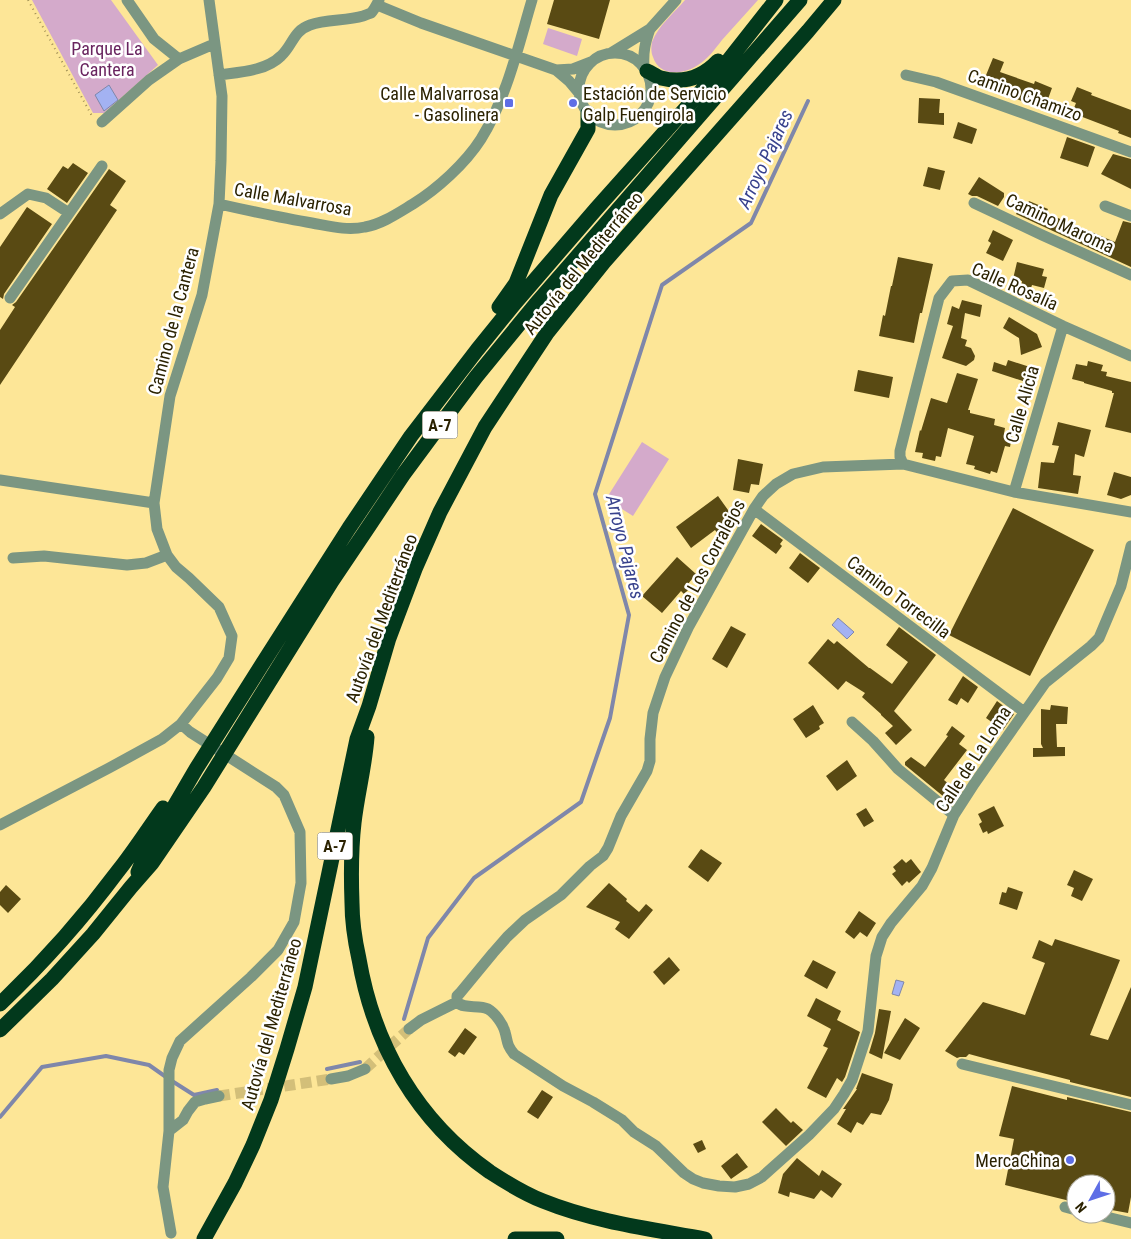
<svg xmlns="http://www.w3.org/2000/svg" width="1131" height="1239" viewBox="0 0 1131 1239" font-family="'Roboto Condensed',sans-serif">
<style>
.green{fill:#d4aacb}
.water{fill:#a3b2f2;stroke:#7f87aa}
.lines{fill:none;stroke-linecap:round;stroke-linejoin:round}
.stream{stroke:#7f87aa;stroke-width:4}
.building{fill:#594a13}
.minor-tunnel{stroke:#d3bf79;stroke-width:11;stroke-dasharray:11 5.5;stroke-linecap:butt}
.path{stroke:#a19055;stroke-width:2;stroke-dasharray:1 4;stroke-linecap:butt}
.minor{stroke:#7b9682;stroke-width:11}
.highway{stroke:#02391c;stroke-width:15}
.poi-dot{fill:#5e6ee6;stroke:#fff;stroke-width:2}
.labels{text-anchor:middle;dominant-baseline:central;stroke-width:5;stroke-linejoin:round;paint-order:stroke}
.shield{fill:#fff;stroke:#6b644d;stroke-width:1}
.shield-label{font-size:16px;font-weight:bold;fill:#2b2201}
.park-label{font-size:18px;fill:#69245f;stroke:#fff}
.poi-label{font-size:18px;fill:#2b2201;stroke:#fff;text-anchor:end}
.street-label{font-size:18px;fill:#2b2201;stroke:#fff}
.water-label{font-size:19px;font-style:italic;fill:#38428d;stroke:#fff}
</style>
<rect width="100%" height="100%" fill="#fde697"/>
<!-- green -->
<path class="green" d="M32,0H111L158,65L104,113H93Z
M685,0H758C746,13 734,27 722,40C715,49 708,59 698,65C684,75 659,77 653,57C651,53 651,47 652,42C658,26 674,13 685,0Z
M548,28L582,39L577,56L543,44Z
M642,442L669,459L633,516L606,499Z"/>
<!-- water -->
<path class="water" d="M109,85L118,100L104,111L95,95Z
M838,618L854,632L847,639L832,625Z
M896,980L904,982L899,996L892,994Z"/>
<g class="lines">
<!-- stream -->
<path class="stream" d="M404,1019L428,938L474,878L581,802L610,718L629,615L595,494L662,285L751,223L808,101
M327,1069L360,1062
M172,1081L194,1095L217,1090
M0,1117L42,1067L106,1056L149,1065L166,1077"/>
</g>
<!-- building -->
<path class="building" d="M554,0H610L599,39L547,24Z
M993,58L1004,62L1000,72L1034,84L1035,81L1052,88L1044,110L982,85Z
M1077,87L1092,93L1091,95L1131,110V138L1118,133L1119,131L1072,113L1076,103L1071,101Z
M919,98L940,99L939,113H944V125L918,123Z
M958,122L977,129L972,144L953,138Z
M1067,137L1095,147L1088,167L1060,158Z
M1113,154L1131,159V189L1101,174Z
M73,163L88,173L67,203L47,189L63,166L68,169Z
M928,167L945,171L940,190L923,186Z
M109,169L126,181L110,205L117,210L0,385V330L15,307L12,305L16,302Z
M979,177L1004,193V197L998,206L977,196H972L968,194Z
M1029,201L1048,209L1046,213L1115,242L1123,221L1131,223V267L1016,214L1020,206L1025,210Z
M27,207L52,224L4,294L3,299L0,297V247Z
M993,230L1013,240L1003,261L986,253L991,243L988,241Z
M898,257L933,264L922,313H920L914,343L879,336L883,315L885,316L891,286H892Z
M1017,262L1044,269L1042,276L1047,277L1044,288L1032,285L1030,291L1021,289L1022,281L1013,279Z
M962,300L982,305L980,317L965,313L961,338L967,340L965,346L971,348L975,356L974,360L966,366L942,358L953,326L947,324L952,306L959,309Z
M1009,317L1037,334L1042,347L1021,355L1019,338L1003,328Z
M1008,360L1033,368L1029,383L992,371L994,362L1006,366Z
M1088,361L1103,365L1101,371L1107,372L1106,376L1131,382V433L1105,427L1114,393H1112V391L1084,383V382L1072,379L1076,364L1087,366Z
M858,370L893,377L889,398L854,391Z
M957,373L978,379L968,410H970V413L995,419L994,425L1005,428L1004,434L1012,436L1010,447L1005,446L997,473L991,471L990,474L974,469L975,466L966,464L974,436L948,428L941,457L936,456L935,461L922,458L923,453L915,452L920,430L921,431L931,398L947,403Z
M1058,422L1091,430L1084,457L1075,454L1073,475L1081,476L1078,494L1038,488L1041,462L1054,463L1059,446L1052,445Z
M738,459L763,464L759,485L751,484L749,493L733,490Z
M1114,472L1131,477V495L1121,499L1107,495Z
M718,496L733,517L723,524L725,528L718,534L715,530L691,548L676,527Z
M1013,508L1094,550L1030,676L949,635Z
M761,524L783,540L780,544L782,546L776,554L752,536Z
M800,553L820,568L808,583L789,568Z
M677,557L696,574L688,584L691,587L684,594L681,591L662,613L642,596Z
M731,626L746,634L727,668L712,659Z
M899,627L936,655L894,711L912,730L896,745L885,733L893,726L881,715V714L862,697L865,693L846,681L838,690L808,663L828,639L834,644L837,641L869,668H870L892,684L908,662L886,645Z
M963,676L978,687L968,703L961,698L957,705L948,700Z
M997,701L1014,714L1003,730L986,718Z
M813,705L824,723L819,726L820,729L806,738L793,719Z
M1051,705L1068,707L1067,724H1056L1057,747H1065V756L1033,757V748H1043L1041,744V709L1050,710Z
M952,726L965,736L959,744L967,750L944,780L957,791L949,801L905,765V762L911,757L925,767L948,736L946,735Z
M847,760L857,776L837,791L826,776Z
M994,806L1004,826L988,834L987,831L983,833L979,824L982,822L978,814Z
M866,808L874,821L864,827L856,814Z
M701,849L722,863L708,882L688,867Z
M902,859L906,863L911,859L921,872L909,883L907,881L902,886L892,874L896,871L893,867Z
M1074,870L1093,879L1082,901L1071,896L1074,888L1067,885Z
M609,883L627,899L626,901L639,912L646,904L653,910L629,939L615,929L620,922L586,907Z
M6,885L21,899L8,913L0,905V892Z
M1008,887L1023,892L1017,910L999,904L1002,892L1006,893Z
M859,911L876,923L867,937L860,932L854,939L845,932Z
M1055,939L1120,960L1090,1035L1108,1040L1131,987V1097L1070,1082V1080L991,1060L969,1054L966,1057H960L957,1058L945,1051L983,1002L1025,1015L1045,963L1032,958L1039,940L1052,946Z
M669,957L680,970L664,985L653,972Z
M813,960L836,972L827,989L804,976Z
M816,998L841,1011L837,1020L860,1032L845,1077L842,1082L837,1078L826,1098L807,1088L828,1048L823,1046L831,1029L807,1016Z
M879,1009L891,1011L882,1059L869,1053L875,1033Z
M905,1018L920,1028L900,1060L884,1053Z
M465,1028L477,1037L464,1055L459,1052L455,1057L448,1052Z
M862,1073L893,1084L889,1100L881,1115L871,1113L863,1125L857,1122L851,1133L837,1124L846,1109H843L857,1089H856Z
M1012,1086L1067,1100V1097L1131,1112V1197L1128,1213L1106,1209V1184H1083L1074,1182L1070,1201L1005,1185L1014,1139L999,1136Z
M542,1090L553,1097L538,1119L527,1112Z
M776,1108L791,1123L793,1121L803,1130L786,1146L762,1122Z
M702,1140L706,1149L698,1153L693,1144Z
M737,1153L748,1167L731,1179L721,1166Z
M797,1158L819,1176L822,1170L842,1184L832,1198L821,1190L814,1199L790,1192L789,1197L778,1193L783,1174Z"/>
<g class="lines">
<!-- minor-tunnel -->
<path class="minor-tunnel" d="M365,1069L409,1029
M219,1096L331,1079"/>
<!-- path -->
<path class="path" d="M28,0L92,116"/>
<!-- minor -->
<path class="minor" d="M127,0L154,39L179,59
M377,5L421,23L556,70L569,81L579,93
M579 89a36 36 0 1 1 72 0a36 36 0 1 1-72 0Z
M611,53L650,29L676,0
M644,67C643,52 645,43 650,29
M556,70L573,69L591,62
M219,75C240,72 266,71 281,56C293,45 293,31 310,25C326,19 346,21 363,16C366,15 368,14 371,13C374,10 377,4 379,0
M906,75L936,82L1131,152
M102,122L149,80L179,59L214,44
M974,203L1042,235L1131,275
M219,204C250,211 281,218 312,223C329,226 347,231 365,227C382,224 398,213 413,204C437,189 465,164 481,139C507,97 518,47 532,0
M1105,206L1131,216
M0,214L28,194L46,198L69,213
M10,298L102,166
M903,464L900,457V451L939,298L952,281L968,280L1063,326L1131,356
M0,480L154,503
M1014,492L1063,326
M754,509L1024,712
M1131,512L1014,492L903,464L823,467L793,474L776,484L763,496L754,509L689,626L665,677L653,713L650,739V761L647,771L621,816L608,848L603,856L590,866L561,895L525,920L507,937L493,953L460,993L457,996V1002C465,1010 478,1004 488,1009C495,1013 503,1024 505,1032C508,1042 506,1044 514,1054L563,1086L593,1102L622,1120L634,1132L656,1146L684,1173L693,1179L703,1183L719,1186L735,1187L749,1184L762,1177L809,1135L834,1109L844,1094L852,1080L868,1031L876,956L882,937L891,923L922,886L932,868L954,815L974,784L1045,683L1091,646L1099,638L1121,586L1131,546
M13,558L44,556L127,565L146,563L167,555
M852,722L873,741L898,769L954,815
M0,825L109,768L162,739L181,724L217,678L229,658L232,636L219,607L189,578L176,567L167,555L157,529L154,503L170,396L202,295L219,204L221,161L222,96L209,0
M409,1029L421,1020L457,1002
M962,1064L1131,1105
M331,1079L348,1076L365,1069
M169,1131L183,1120L188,1111L195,1102L205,1099L219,1096
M1065,1207L1076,1210
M1094,1214L1131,1223
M171,1233L163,1187L169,1131V1070L172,1058L180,1041L251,977L278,950L294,922L301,883L300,832L284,795L276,787L190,732L181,724"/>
<!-- highway -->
<path class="highway" d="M647,71C652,73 657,77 661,78C684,84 703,77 718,61
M499,307L516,283L551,195L588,129V113
M367,737C365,766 357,795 354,823C351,849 351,876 352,903C352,921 355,941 359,959C374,1046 417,1121 490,1172C507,1183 525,1194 543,1201C595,1222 651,1229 705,1239
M138,872L144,858L196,769L261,666L349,528L411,436L477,350L515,303L596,209L728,61L776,0
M0,1004C43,963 83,918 118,871C134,851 148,829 163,808
M0,1030L52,979L93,934L131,887L152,863L204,787L332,581L369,526L403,475L440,425L476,377L535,305L800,0
M204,1239L235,1183L253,1145L271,1100L287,1049L305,987L357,739L369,706L389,638L415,569L440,512L485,427L547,333L604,262L808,31L834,0
M515,1239H557"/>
</g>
<!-- markers -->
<g class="poi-dot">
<rect x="504" y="98" width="10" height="10" rx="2.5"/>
<circle cx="573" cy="103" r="5"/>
<circle cx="1070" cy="1160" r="5"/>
</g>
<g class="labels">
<!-- shield labels -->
<g class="shield">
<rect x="422.5" y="411.5" width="35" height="27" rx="4"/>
<rect x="317.5" y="832.5" width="35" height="27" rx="4"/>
</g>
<g class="shield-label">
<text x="440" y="425">A-7</text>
<text x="335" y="846">A-7</text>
</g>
<!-- park labels -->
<g class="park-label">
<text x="107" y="48">Parque La<tspan x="107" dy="21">Cantera</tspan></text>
</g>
<!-- poi labels -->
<g class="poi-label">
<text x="499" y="93">Calle Malvarrosa<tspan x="499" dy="21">- Gasolinera</tspan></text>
<text x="583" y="93" text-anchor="start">Estación de Servicio<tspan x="583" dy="21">Galp Fuengirola</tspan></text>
<text x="1060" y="1160">MercaChina</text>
</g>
<!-- street labels -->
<g class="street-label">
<text transform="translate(1025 95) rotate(20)">Camino Chamizo</text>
<text transform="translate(293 199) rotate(10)">Calle Malvarrosa</text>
<text transform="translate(1060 223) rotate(25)">Camino Maroma</text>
<text transform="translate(583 263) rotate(-51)">Autovía del Mediterráneo</text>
<text transform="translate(1015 286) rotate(24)">Calle Rosalía</text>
<text transform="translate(173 321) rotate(-75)">Camino de la Cantera</text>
<text transform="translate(1022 404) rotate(-74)">Calle Alicia</text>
<text transform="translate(697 581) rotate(-62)">Camino de Los Corralejos</text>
<text transform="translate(899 597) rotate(37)">Camino Torrecilla</text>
<text transform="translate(381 618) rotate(-70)">Autovía del Mediterráneo</text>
<text transform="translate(973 759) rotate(-57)">Calle de La Loma</text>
<text transform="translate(271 1024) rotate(-74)">Autovía del Mediterráneo</text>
</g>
<!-- water labels -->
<g class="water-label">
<text transform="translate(765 159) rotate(-65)">Arroyo Pajares</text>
<text transform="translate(625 547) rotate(76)">Arroyo Pajares</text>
</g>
</g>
<!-- north arrow -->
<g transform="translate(1091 1199) rotate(230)"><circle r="24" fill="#ffffff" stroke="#aaa799"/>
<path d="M0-4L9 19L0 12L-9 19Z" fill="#5e6ee6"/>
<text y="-8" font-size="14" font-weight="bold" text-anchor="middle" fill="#2b2201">N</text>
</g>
</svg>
